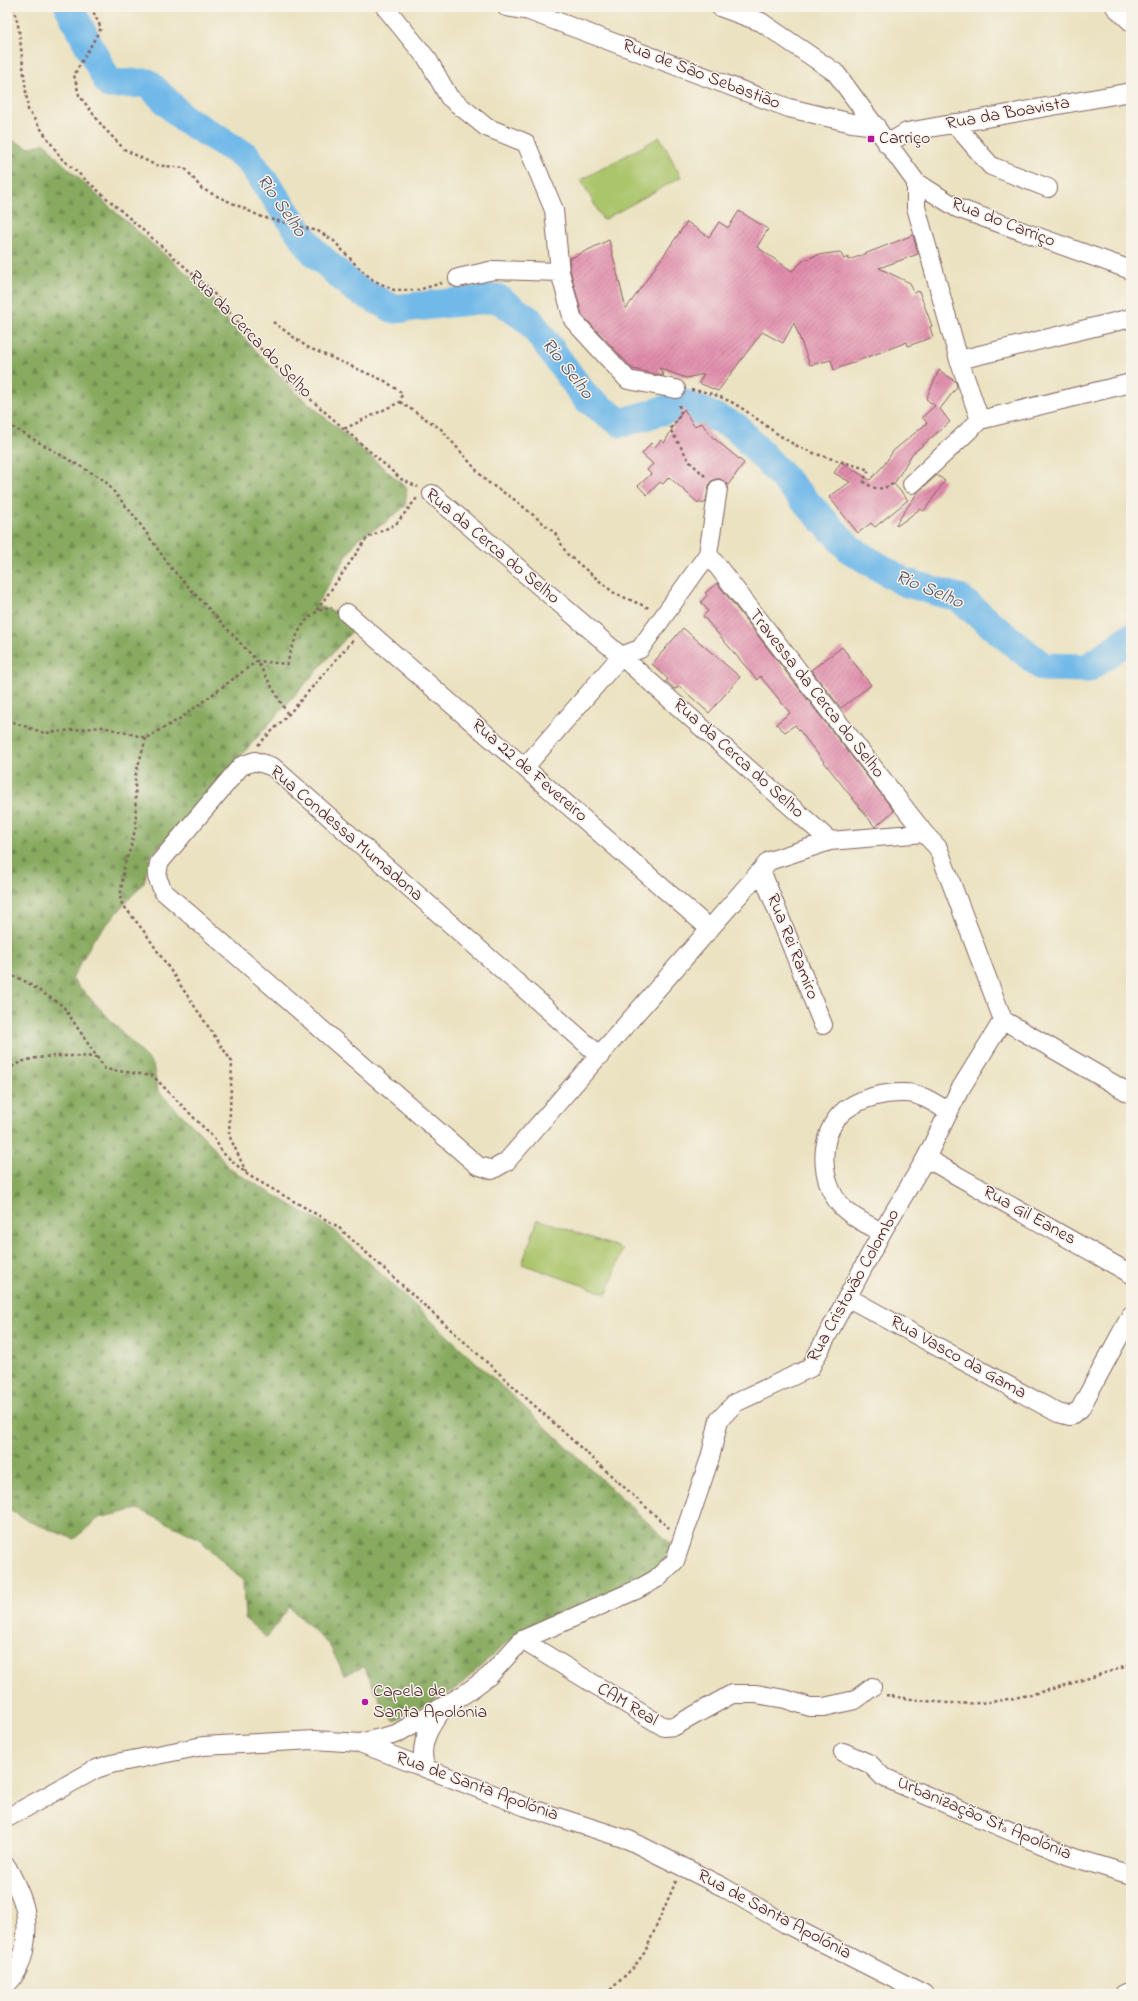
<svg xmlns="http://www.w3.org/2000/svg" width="1138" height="2001" viewBox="0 0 1138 2001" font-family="'Indie Flower',sans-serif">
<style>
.forest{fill:url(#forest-firs);stroke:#686445}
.park{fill:#aac56b;stroke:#7a724b}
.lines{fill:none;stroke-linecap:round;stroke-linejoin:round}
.river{stroke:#71b9e9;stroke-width:29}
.building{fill:url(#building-hatch)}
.minor-casing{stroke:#826360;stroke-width:20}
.path{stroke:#826360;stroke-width:2.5;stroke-dasharray:3 3;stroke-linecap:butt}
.minor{stroke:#fff;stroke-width:18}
.poi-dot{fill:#b5179e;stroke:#f7f3e8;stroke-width:1.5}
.labels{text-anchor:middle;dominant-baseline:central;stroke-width:3;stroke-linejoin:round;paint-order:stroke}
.street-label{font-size:18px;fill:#4a1f2b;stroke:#f7f3e8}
.poi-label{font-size:18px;fill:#4a1f2b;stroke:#f7f3e8;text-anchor:start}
.water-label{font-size:19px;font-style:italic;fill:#564d64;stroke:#f7f3e8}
</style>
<defs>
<pattern id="forest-firs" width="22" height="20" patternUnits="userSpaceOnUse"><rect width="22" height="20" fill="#87aa5f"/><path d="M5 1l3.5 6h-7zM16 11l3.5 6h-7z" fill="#708a4f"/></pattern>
<pattern id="building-hatch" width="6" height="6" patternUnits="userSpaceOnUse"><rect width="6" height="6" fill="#e18cac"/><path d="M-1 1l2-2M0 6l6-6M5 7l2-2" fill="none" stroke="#b8728c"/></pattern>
</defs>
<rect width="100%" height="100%" fill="#f7f3e8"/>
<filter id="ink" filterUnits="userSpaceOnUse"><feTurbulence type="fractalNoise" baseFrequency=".025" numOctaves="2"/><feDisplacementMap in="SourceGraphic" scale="8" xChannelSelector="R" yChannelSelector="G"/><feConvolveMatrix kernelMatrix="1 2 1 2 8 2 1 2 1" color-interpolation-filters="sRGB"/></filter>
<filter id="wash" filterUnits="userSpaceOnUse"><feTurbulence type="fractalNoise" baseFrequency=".012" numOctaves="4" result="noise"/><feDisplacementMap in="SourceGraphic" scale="16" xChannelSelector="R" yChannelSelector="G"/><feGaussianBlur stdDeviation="0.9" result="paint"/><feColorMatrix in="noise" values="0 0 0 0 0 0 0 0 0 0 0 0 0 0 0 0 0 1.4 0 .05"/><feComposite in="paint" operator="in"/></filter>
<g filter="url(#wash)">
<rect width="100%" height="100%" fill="#ebe2c1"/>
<!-- forest -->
<path class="forest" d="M7,138L29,148L45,143L59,160L121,217L208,292L228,321L292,389L407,488L405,506L385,523L358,538L316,605L339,614L354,629L151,856L144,882L93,940L72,979L153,1065L158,1091L210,1143L230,1169L334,1230L671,1544L659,1569L515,1635L457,1688L395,1721L383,1707L364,1667L344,1675L330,1646L289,1607L267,1638L245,1619L243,1581L198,1538L138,1509L99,1518L74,1539L28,1521L7,1508Z"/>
<!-- park -->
<path class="park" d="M660,137L681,177L603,220L581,180Z
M538,1219L623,1249L607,1294L522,1264Z"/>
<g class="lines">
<!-- river -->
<path class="river" d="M69,7L109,84L148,83L183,118L247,157L313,251L354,288L394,309L497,298L530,321L586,398L621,423L685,404L736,427L851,550L904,582L959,598L1043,667L1088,668L1131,637"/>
</g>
<g id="blocks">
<!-- building -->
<path class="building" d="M739,211L768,229L757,247L792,271L804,260L817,255L840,252L844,259L848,257L849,260L913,235L918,254L879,268L910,283L914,293L919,291L932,326L930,327L933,337L908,346L907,342L834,370L831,360L810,365L794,323L783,343L762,332L718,391L699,383L704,374L686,378L659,368L664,376L633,369L582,315L570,270L569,259L609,240L626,309L687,222L709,237L719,222L728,228Z
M939,370L956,382L957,387L940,409L950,422L912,454L894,484L908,500L875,527L871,523L858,533L829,497L850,482L834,473L841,462L870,480L884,465L893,451L927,423L922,417L935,406L926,399Z
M684,409L694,426L702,423L710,435L744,463L728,485L720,479H715L710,482L706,501L703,504L699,501L698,503L669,477L663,484L660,482L647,495L638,486L651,474L647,470L653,464L642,454L651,443L655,447L661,440L664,443Z
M937,475L945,481L924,511L920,509L897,526L896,524L918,492Z
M717,583L894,811L875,827L795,725L785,732L776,724L790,713L760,676L757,680L703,616L708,611L701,602L707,595L705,593Z
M683,628L740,677L709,713L680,687L675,689L666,681L668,679L652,664Z
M842,647L871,685L841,708L811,670Z"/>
</g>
</g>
<g filter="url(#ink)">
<use href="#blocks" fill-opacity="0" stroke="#826360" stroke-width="1"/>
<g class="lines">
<!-- minor casing -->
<g class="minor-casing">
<path id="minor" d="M385,7L428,60L449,97L486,127L526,143L554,210L560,272L573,320L628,380L676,389
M506,7L529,11L789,108L852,123L876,126
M720,7L761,22L836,73L916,182L957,208L1131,270
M1115,7L1131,22
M954,123L991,166L1048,188
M887,144L907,132L1131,92
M916,182V207L959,360L980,420
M458,278L494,270L560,272
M959,360L1131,318
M912,484L980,420L1131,383
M432,494L621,656L830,841
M708,554L924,833L938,848L1003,1020
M347,613L710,929
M525,767L621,656L640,649L708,554L718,489
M761,870L823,1025
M1003,1020L1131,1094
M600,1056L273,767L255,761L241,766L159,863L157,877L163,891L477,1165L492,1170L506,1162L769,861L830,841L924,833
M926,1158L1131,1274
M882,1232C868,1225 853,1218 842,1207C819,1182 817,1133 845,1110C861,1098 885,1092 905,1093C921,1093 936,1104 949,1112
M847,1297L1058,1413L1070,1416L1080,1409L1131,1315
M522,1640L664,1727L675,1726L732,1694H756L785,1699L810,1707H824L855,1700L872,1687
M360,1743L396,1734L449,1703L466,1693L489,1676L522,1640L638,1589L656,1579L675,1561L710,1458L719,1420L735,1403L810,1368L882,1232L926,1158L959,1091L1003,1020
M843,1752L870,1764L883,1777L1069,1856L1131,1875
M426,1768C417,1746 430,1725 444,1708
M7,1818L96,1769L111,1764L203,1746L314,1740L360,1743L526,1807L629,1840L723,1887L786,1924L924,1994
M7,1867C14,1880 22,1896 25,1910C29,1933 25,1968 7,1984
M1124,1994L1131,1991"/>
</g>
<!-- path -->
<path class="path" d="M14,7L19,30L28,110L61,158L210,289L282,374L401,479L418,487
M91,7L101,28L74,75L79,95L103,127L124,149L155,165L185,168L202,189L262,217L318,231L334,241L357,266L373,280L394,290H418L442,283
M273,322L307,347L385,381L402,393L400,402L344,429
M691,390C735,394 755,421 790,442C813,456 843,461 869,470L863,481C875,491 882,490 895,483
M400,402L441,429L486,481L515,500L555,533L567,554L614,593L649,608
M679,405L681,414L670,429L690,462L706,477
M7,424L104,480L135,517L172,569L257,661L287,664C294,640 303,609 332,608
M317,610L367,538L396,524L417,498
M7,720L44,733L103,727L146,738L181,718L257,661L288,715
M146,738L135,777L136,826L130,850L124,866L120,901L146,934L232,1062L229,1135L247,1174
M258,745L288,715L354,639
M7,974L23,980L63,1006L105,1069L153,1076L214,1138L223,1153L248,1175L337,1226L669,1528
M7,1071C26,1052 72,1056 97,1057
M886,1695C917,1700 948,1705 980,1703C1032,1698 1081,1680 1131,1665
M606,1994L633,1968L645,1952L676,1881"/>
<!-- minor -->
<use href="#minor" class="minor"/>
</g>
</g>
<!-- markers -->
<g class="poi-dot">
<rect x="867" y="135" width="8" height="8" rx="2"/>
<circle cx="365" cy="1702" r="4"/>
</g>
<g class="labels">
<!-- street labels -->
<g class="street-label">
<text transform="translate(701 75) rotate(21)">Rua de São Sebastião</text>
<text transform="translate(1008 114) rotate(-10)">Rua da Boavista</text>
<text transform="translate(1003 223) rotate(21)">Rua do Carriço</text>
<text transform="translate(250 335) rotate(46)">Rua da Cerca do Selho</text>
<text transform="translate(492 547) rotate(40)">Rua da Cerca do Selho</text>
<text transform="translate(816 694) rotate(52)">Travessa da Cerca do Selho</text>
<text transform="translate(738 759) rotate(42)">Rua da Cerca do Selho</text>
<text transform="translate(529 771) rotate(41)">Rua 22 de Fevereiro</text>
<text transform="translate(346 834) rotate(41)">Rua Condessa Mumadona</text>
<text transform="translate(792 947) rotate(68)">Rua Rei Ramiro</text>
<text transform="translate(1029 1216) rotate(29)">Rua Gil Eanes</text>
<text transform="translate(854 1286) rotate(-61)">Rua Cristovão Colombo</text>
<text transform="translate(958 1358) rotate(29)">Rua Vasco da Gama</text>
<text transform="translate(627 1705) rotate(31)">CAM Real</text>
<text transform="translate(477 1787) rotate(20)">Rua de Santa Apolónia</text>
<text transform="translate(984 1819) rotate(23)">Urbanização Stª Apolónia</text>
<text transform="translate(774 1915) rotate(28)">Rua de Santa Apolónia</text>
</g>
<!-- poi labels -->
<g class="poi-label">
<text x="879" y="139">Carriço</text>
<text x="373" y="1692">Capela de<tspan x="373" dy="21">Santa Apolónia</tspan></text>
</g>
<!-- water labels -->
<g class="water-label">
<text transform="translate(281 206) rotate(55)">Rio Selho</text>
<text transform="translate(567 369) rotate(52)">Rio Selho</text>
<text transform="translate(929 590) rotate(23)">Rio Selho</text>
</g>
</g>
<!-- margin -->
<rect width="1138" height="2001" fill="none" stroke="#f7f3e8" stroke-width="24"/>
</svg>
